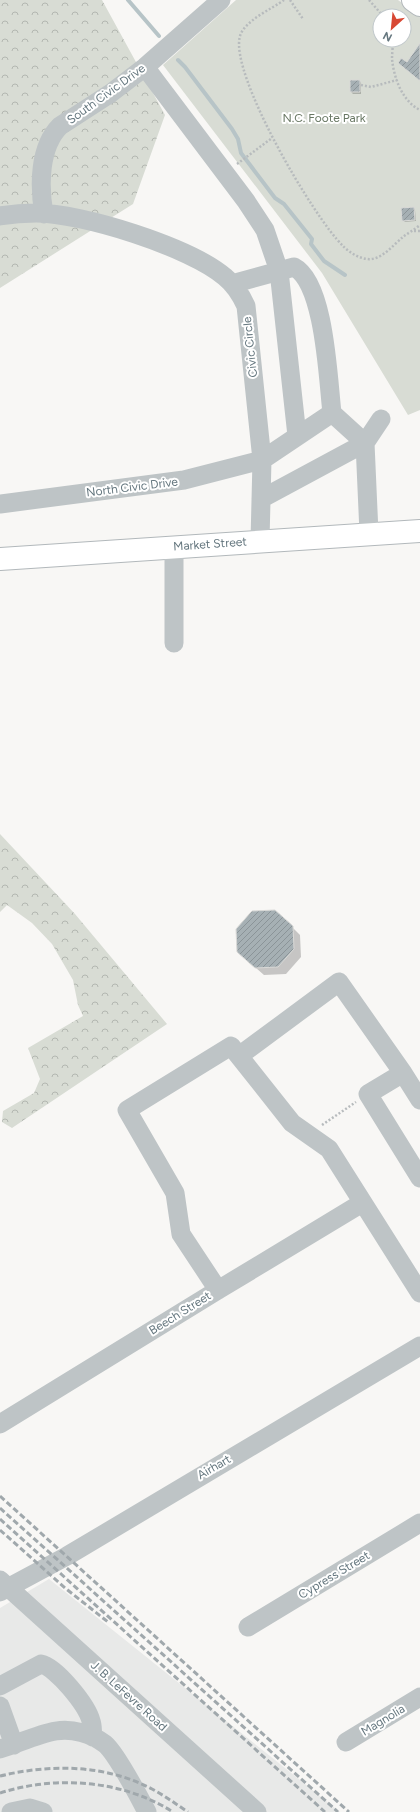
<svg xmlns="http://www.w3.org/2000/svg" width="420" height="1812" viewBox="0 0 420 1812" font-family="Figtree,sans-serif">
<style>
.built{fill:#e8e9e8}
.forest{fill:url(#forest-crowns)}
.park{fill:#d8dcd4;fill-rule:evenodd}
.shadow{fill:#0003}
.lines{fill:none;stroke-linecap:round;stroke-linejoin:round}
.stream{stroke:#b7c4c7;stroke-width:4}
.building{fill:url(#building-hatch);stroke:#d9d9d7}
.major-casing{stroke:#b2b8bb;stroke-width:24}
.path{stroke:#b7bbbd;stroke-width:2.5;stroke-dasharray:2 2;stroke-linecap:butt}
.minor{stroke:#bec4c6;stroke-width:19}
.major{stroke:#fff;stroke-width:22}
.rail{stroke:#a0a8ac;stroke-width:3;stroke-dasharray:6 3;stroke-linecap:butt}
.labels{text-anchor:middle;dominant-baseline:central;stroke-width:4;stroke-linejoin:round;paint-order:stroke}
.street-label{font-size:12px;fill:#64767e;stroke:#fff}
.park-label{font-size:12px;fill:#687763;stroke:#fff}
</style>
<defs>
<pattern id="forest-crowns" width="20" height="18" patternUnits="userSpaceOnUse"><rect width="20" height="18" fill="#d8dcd4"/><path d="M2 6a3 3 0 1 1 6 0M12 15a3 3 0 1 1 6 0" fill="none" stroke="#b3b7b1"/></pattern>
<pattern id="building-hatch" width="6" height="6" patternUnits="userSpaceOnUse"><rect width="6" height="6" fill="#a6b0b4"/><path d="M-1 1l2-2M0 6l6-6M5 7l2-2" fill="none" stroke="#8b9498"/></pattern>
</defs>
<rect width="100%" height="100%" fill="#f8f7f5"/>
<!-- built -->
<path class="built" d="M49,1579L340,1812H0V1608Z"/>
<!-- forest -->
<path class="forest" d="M0,0H102L165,115L133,204L0,288Z
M0,834L75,914L167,1024L12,1128L2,1122L3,1111L34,1093L40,1079L28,1048L83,1016L78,1005L73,980L52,944L32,923L7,905L0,912Z"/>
<!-- park -->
<path class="park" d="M236,0H398L420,16V410L408,415L322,273L163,65ZM380,16H404V40H380Z"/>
<!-- shadow -->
<path class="shadow" d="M360,81L361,83V94H353L351,92Z
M414,208L415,210L416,221L405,222L403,220Z
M292,927L300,935L301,957L286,974L264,975L247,960Z"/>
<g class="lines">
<!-- stream -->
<path class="stream" d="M128,0L159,36
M178,60L185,67L232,129L238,139L241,153L275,198L284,204L312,239L311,244L324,261L345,275"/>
</g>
<!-- building -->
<path class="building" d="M420,43V81L398,63L401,58L407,62Z
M350,80H360V92H350Z
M414,207L415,220L402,221L401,208Z
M275,910L293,926L294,949L278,967L255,968L237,952L236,929L252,911Z"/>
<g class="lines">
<!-- major casing -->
<g class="major-casing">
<path id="major" d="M413,0L420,5
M0,559L420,531"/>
</g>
<!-- path -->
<path class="path" d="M284,0C272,9 245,20 240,36C229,74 314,218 343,246C349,252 358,258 367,259C381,261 393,245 403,237C408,233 414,230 420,225
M290,0L303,19
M369,0L383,16
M393,40C393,46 392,53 392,59C394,78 402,101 420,110
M361,85L371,87L397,80
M237,164L272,138
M414,231H420
M322,1125L356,1102"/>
<!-- minor -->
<path class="minor" d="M145,67L246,201L265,230L279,271L297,436
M44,214C39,186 39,147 60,126L111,93L145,67L221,0
M0,216C12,214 24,213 36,213C82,213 190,247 225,277C235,285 241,295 246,306L262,460L260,541
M232,284L294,267C325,283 328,380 332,413L365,443L369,533
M261,499L365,443L381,419
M0,504L184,480L262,460L332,413
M174,547V643
M239,1056L339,982L403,1073
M420,1100L403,1073L368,1094L420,1178
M218,1290L181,1234L175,1193L127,1110L231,1046L292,1123L329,1149L420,1293
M0,1424L218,1290L362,1203
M0,1580L257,1812
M0,1592L67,1556L420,1346
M248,1627L420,1523
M0,1686L41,1664C56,1667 87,1705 91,1721C93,1726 92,1732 93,1737
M0,1706L14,1745
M346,1742L420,1697
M0,1749C17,1744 38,1734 56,1731C72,1728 92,1734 105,1744C117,1754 139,1797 147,1812
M11,1812L30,1808L43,1812"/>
<!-- major -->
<use href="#major" class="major"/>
<!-- rail -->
<path class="rail" d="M0,1496L349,1812
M0,1508L338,1812
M0,1519L325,1812
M0,1530L65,1588L108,1622
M0,1776C50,1764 105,1764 152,1789C165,1796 176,1804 188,1812
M0,1793C56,1775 123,1780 173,1812"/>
</g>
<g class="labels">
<!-- street labels -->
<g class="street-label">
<text transform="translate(106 94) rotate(-36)">South Civic Drive</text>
<text transform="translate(250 347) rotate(-96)">Civic Circle</text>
<text transform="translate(132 487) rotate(-7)">North Civic Drive</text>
<text transform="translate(210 544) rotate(-4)">Market Street</text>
<text transform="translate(180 1313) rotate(-32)">Beech Street</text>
<text transform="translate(214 1467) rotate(-30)">Airhart</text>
<text transform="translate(334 1575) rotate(-31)">Cypress Street</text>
<text transform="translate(129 1696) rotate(42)">J. B. LeFevre Road</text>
<text transform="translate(383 1720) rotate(-31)">Magnolia</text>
</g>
<!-- park labels -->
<g class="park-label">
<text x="324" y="118">N.C. Foote Park</text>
</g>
</g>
<!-- north arrow -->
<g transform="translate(392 28) rotate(207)"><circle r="19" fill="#ffffff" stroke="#c1c8cb"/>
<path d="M0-3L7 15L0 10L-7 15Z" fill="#d84834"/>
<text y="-6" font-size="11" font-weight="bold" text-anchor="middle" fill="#64767e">N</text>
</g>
</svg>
